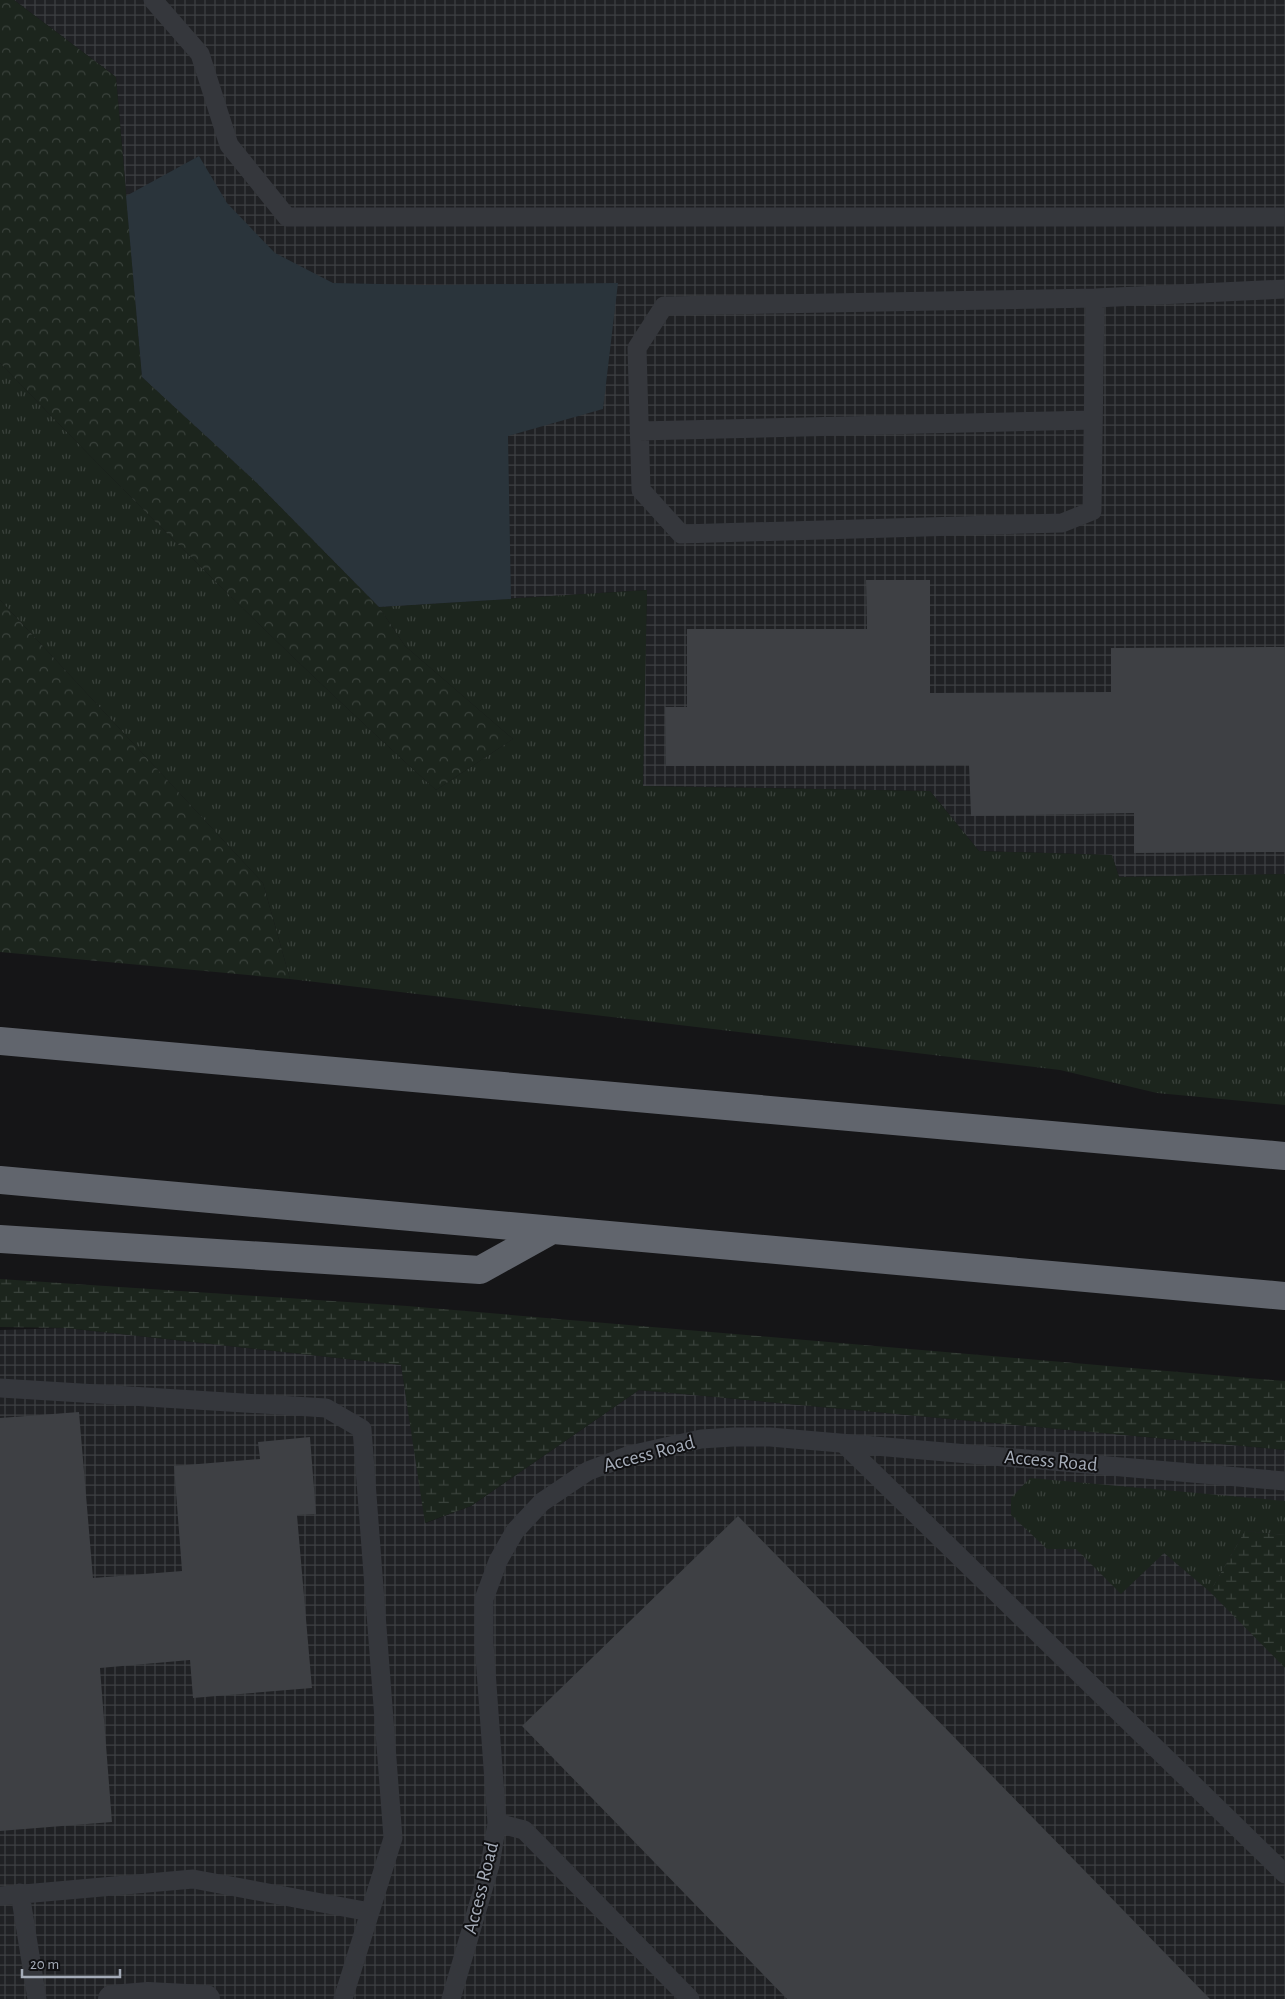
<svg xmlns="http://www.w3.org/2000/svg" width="1285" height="1999" viewBox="0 0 1285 1999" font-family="'Alegreya Sans',sans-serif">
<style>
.industrial{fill:url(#industrial-grid)}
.grass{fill:url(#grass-tufts)}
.forest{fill:url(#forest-crowns)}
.wetland{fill:url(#wetland-marsh)}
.water{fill:#2a343b}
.building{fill:#3e4044}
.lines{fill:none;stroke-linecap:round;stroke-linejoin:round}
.service{stroke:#35373c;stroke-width:19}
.minor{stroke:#35373c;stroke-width:28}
.motorway{stroke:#61656d;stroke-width:28}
.labels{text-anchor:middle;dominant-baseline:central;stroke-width:4;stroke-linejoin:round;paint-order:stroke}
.street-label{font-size:20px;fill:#a5acb8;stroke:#101012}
</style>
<defs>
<pattern id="industrial-grid" width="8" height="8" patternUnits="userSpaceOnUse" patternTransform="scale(1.25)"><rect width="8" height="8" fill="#202124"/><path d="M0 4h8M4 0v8" fill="none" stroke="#3d3f42"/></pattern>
<pattern id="grass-tufts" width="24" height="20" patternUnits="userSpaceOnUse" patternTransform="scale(1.25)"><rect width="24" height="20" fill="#1c251d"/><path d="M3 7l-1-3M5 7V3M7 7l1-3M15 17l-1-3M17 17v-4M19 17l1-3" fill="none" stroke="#3a423c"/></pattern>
<pattern id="forest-crowns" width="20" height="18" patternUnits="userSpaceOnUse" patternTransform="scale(1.25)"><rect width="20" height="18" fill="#1c251d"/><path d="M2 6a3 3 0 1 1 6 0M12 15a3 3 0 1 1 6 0" fill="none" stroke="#3a423c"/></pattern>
<pattern id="wetland-marsh" width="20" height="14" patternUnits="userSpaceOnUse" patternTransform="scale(1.25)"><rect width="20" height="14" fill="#1c251d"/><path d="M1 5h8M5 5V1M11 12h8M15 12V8" fill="none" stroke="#3a423c"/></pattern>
</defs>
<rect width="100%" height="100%" fill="#151517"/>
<!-- industrial -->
<path class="industrial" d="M14,0H1285V874L1119,877L1112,855L979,851L930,791L642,786L647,590L379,607L142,377L116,77Z
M66,1328L401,1365L426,1523L471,1506L639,1390L1285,1450V1999H0V1330Z"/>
<!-- grass -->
<path class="grass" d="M0,363C141,509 285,654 436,790L513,739L405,646L379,607L647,590L643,786L930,791L979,851L1112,855L1119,877L1285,874V1105L1157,1093L1060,1070L290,979L263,883L0,600Z
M1030,1478L1285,1501V1535L1245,1531L1210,1592L1164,1553L1121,1594L1076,1549H1047L1011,1515V1498Z"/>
<!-- forest -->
<path class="forest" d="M0,0H14L116,77L142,377L257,483L379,607L405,646L513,739L436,790C285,654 141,509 0,363Z
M0,600L263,883L290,979L0,952Z"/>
<!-- wetland -->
<path class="wetland" d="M0,1279L407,1306L1285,1381V1450L639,1390L471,1506L425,1523L401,1365L66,1328L0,1327Z
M1245,1531L1285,1535V1668L1210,1592Z"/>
<!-- water -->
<path class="water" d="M199,156L227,203L275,253L333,283L424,285L618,283L603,409L508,436L511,599L379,607L257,483L142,377L126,196Z"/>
<!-- building -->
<path class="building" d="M866,580H930V693L1111,692V648L1285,647V852L1134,853V813L971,816L969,765L666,766L665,707H687V629H867Z
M79,1412L93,1578L182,1571L174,1466L260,1459L258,1442L310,1437L316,1514L297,1515L312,1688L193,1698L190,1660L100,1668L112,1822L0,1831V1418Z
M738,1516L1210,1999H787L522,1726Z"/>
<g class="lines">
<!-- service -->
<path class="service" d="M153,0L200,54L229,145L287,217H1285
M1095,298L1092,511L1062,523L681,534L641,490L637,348L664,306L1095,298L1285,289
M639,431L1093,420
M0,1388L326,1408L362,1429L393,1838L343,1999
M844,1444L1285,1874
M497,1823L524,1830L690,1999
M20,1893L37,1999
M0,1896L193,1879L370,1912
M451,1999L490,1865L497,1823L484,1643V1599L498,1561L515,1531L542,1502L588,1471L630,1455L701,1439L733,1437H770L1285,1481"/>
<!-- minor -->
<path class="minor" d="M112,1999L148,1996L206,1999"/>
<!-- motorway -->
<path class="motorway" d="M0,1041L1285,1156
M0,1180L1285,1296
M0,1239L480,1270L552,1230"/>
</g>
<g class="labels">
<!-- street labels -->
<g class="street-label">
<text transform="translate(649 1454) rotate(-15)">Access Road</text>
<text transform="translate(1051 1461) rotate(5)">Access Road</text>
<text transform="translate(481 1888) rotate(-76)">Access Road</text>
</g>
</g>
<!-- scale -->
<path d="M22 1969v8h98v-8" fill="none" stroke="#a5acb8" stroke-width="2.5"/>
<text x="30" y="1969" font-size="15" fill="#a5acb8" stroke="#101012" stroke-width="4" paint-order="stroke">20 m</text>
</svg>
